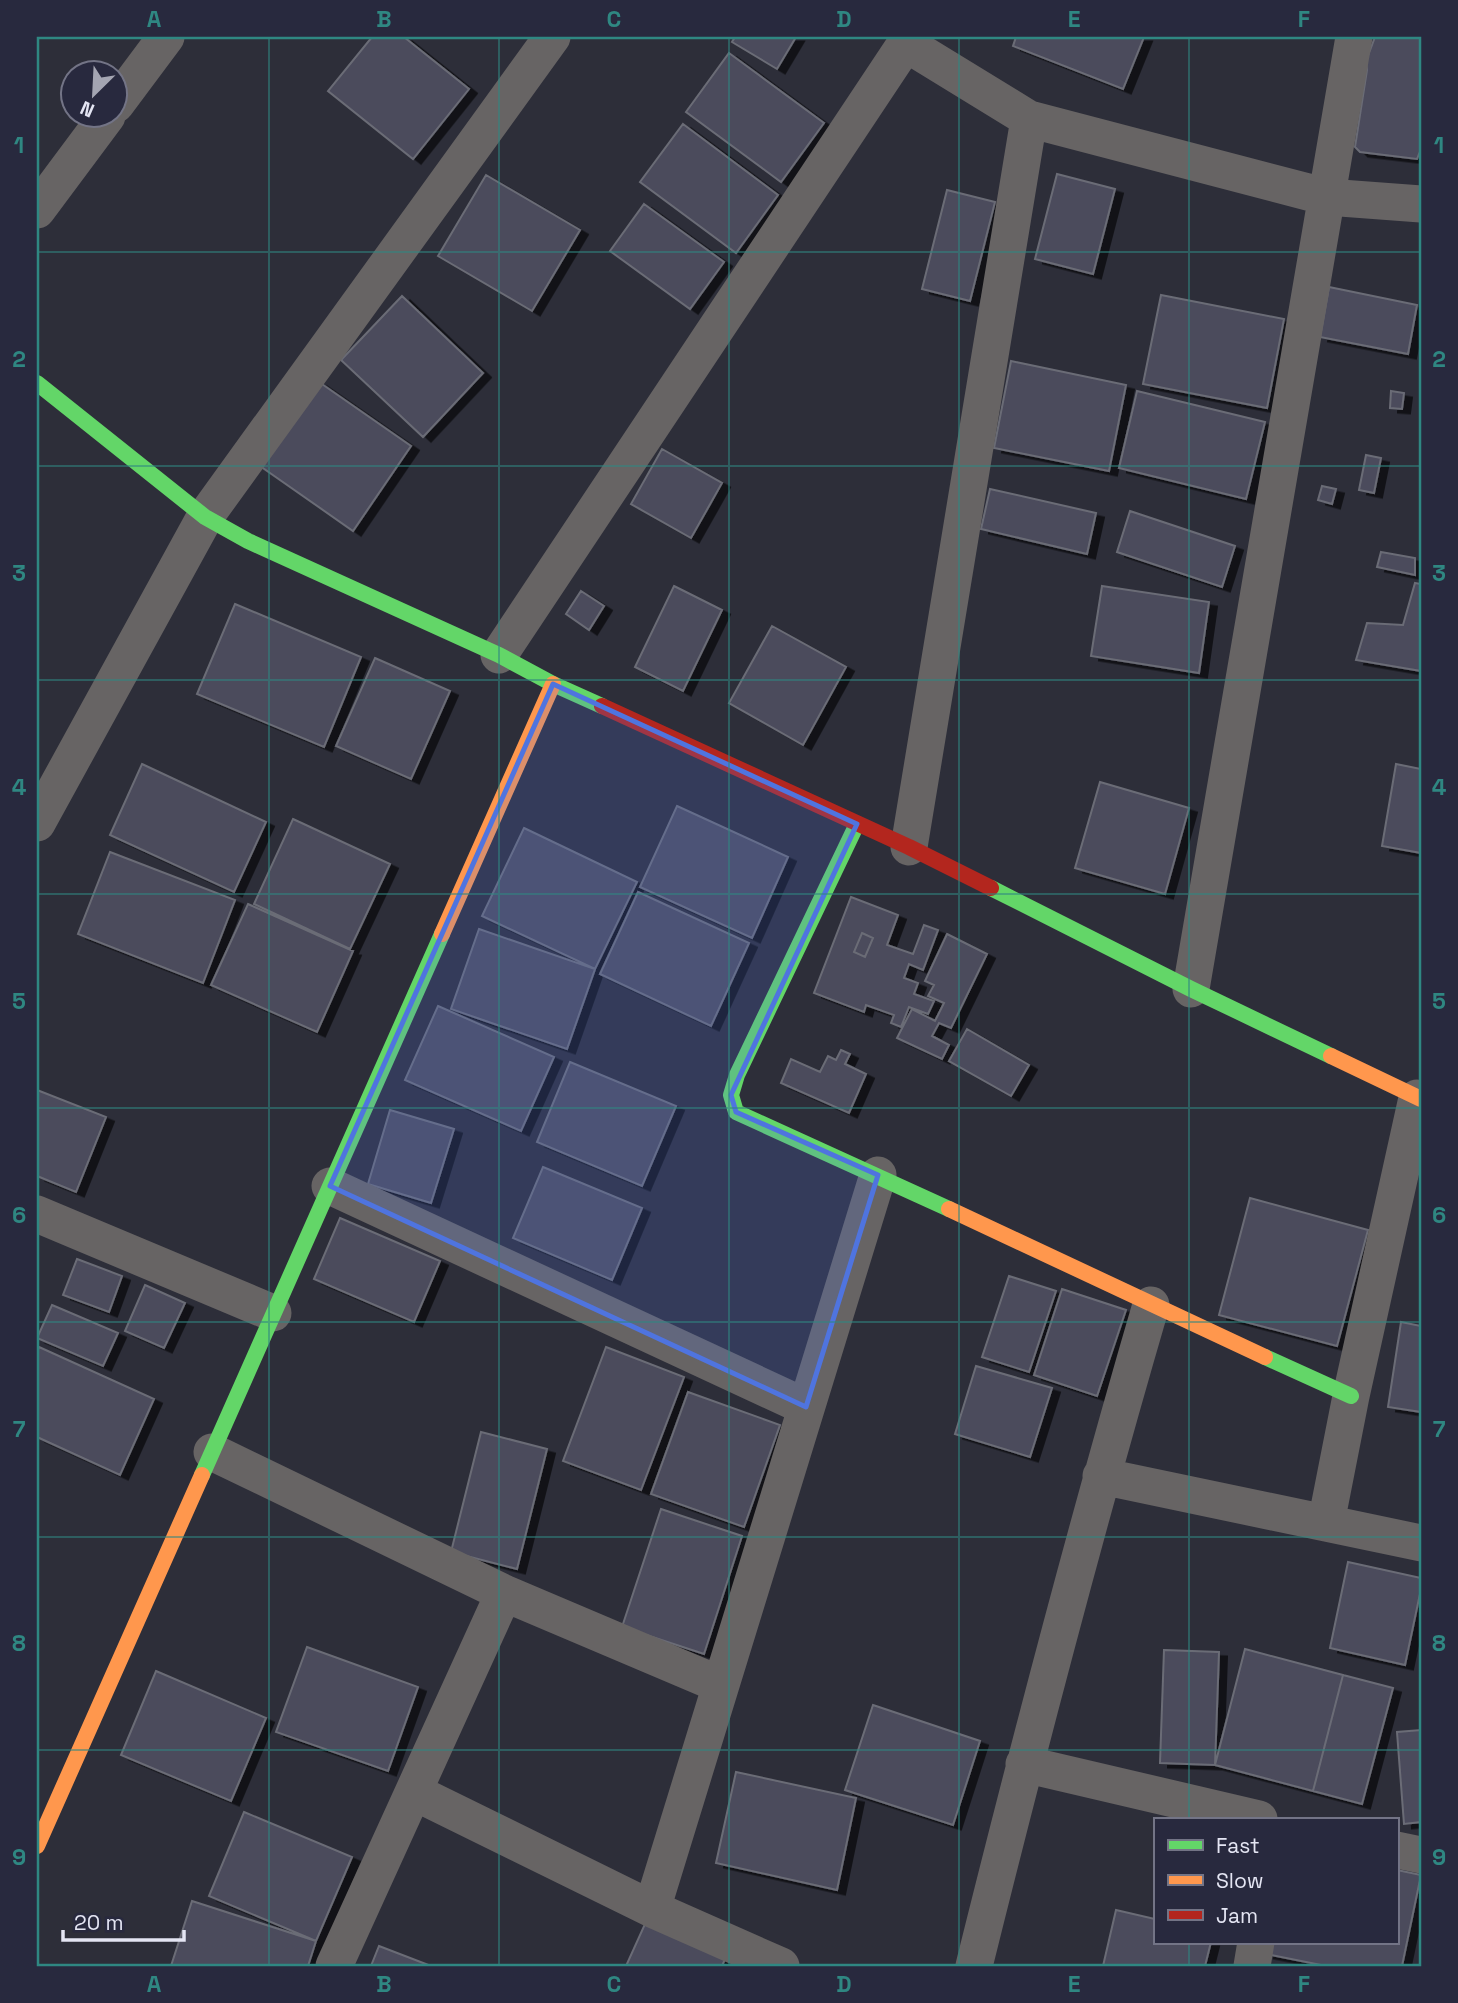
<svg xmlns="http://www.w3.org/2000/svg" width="1458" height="2003" viewBox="0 0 1458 2003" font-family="'Space Grotesk',sans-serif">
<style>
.building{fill:#4b4b5c;stroke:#6b6c76;stroke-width:2;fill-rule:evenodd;filter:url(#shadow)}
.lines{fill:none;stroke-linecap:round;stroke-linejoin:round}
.street{stroke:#676464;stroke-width:37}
.fast{stroke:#63d668;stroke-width:16}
.slow{stroke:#ff974d;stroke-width:16}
.jam{stroke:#b3261e;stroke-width:16}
.marked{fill:#4f74df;fill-opacity:0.2;stroke:#4f74df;stroke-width:5;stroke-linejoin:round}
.grid{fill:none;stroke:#2f8782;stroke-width:2;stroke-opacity:0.55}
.neatline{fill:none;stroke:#2f8782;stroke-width:2.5}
.grid-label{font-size:23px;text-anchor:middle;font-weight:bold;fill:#2f8782}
</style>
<defs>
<filter id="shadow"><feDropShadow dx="8" dy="4.5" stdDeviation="0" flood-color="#0009"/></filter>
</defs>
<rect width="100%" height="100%" fill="#2d2e39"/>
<!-- building -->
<path class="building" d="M372,37H404L469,89L413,159L328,91Z
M735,37H796L777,69L732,42Z
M1016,37H1144L1123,89L1013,46Z
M1375,37H1421V149L1417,159L1360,152L1355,147L1367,70L1366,61Z
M729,53L824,123L781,182L686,112Z
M683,124L778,195L736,253L640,182Z
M1057,174L1115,189L1093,274L1035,259Z
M486,175L580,230L532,311L438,256Z
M947,190L995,202L970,301L922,289Z
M644,204L724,262L690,309L610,251Z
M1329,287L1417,305L1408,354L1320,337Z
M1161,295L1284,319L1267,408L1143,384Z
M402,296L483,373L423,437L341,360Z
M1011,361L1126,385L1109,471L994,448Z
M319,382L411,446L353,531L260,466Z
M1137,391L1265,422L1246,499L1119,468Z
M1391,391L1404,393L1402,409L1390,408Z
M662,449L722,483L691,538L631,504Z
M1366,455L1381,458L1374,493L1359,490Z
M1322,486L1336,489L1332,504L1318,500Z
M990,489L1096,513L1087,554L981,529Z
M1130,511L1235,546L1222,587L1117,552Z
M1381,552L1415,558V575L1377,567Z
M1415,583L1421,584V671L1356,660L1367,623L1403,625Z
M674,586L722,610L683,691L635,667Z
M1102,586L1209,602L1199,673L1091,656Z
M581,591L604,606L589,630L566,614Z
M235,604L361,657L324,747L197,694Z
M772,626L846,667L803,745L729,703Z
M375,658L450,691L411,779L336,746Z
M142,764L266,822L234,892L110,835Z
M1396,764L1421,769V853L1382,846Z
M1100,782L1189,808L1165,894L1075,868Z
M677,806L788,857L752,938L640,887Z
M293,819L390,864L350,949L254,904Z
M524,828L637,882L595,969L482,916Z
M110,852L235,900L203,983L78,934Z
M638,892L749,943L711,1026L600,974Z
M851,897L898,915L887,945L913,954L924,925L938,930L923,970L909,964L904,978L918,983L914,994L934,1001L928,1014L909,1007L901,1027L891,1023L894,1015L866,1005L864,1012L814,993ZM862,933L873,938L865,957L854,952Z
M248,904L353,951L317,1032L211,985Z
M479,929L595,969L567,1049L451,1009Z
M862,933L873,938L865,957L854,952Z
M947,934L987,954L951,1028L939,1023L932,1036L949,1045L942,1059L897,1038L912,1009L935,1021L944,1003L928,996L934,985L925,981Z
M438,1006L554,1057L521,1131L405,1080Z
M967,1029L1029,1065L1011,1096L949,1061Z
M841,1050L850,1054L845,1064L866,1074L849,1113L781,1083L791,1059L820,1072L828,1056L836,1060Z
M570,1062L676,1106L642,1186L537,1142Z
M37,1090L106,1117L76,1192L37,1176Z
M390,1110L454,1129L431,1203L368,1184Z
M543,1167L642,1208L612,1280L513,1238Z
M1250,1198L1368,1230L1337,1346L1219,1315Z
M340,1218L440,1261L414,1322L314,1279Z
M77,1259L122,1276L109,1312L63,1295Z
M1009,1276L1056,1291L1029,1372L982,1357Z
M145,1285L185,1303L164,1348L125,1331Z
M1062,1289L1126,1310L1097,1396L1034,1375Z
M52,1305L118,1333L103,1366L37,1338Z
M1401,1322L1421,1326V1412L1388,1407Z
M39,1347L154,1399L120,1475L37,1437V1353Z
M606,1347L684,1377L641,1490L563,1461Z
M976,1366L1052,1388L1030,1457L955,1434Z
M688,1392L780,1425L744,1527L651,1494Z
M481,1432L547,1449L517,1569L451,1552Z
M661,1509L742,1536L704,1654L622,1627Z
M1348,1562L1421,1578V1589L1405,1665L1330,1648Z
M307,1647L418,1687L388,1771L276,1732Z
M1245,1649L1343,1675L1313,1791L1215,1765Z
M1164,1650L1219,1652L1215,1765L1160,1763Z
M156,1671L266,1718L231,1801L121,1755Z
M1343,1675L1393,1688L1362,1804L1313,1791Z
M873,1705L980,1741L953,1825L845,1790Z
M1421,1730V1822L1404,1824L1397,1732Z
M736,1772L856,1798L837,1890L716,1863Z
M244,1812L352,1857L316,1941L209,1896Z
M1397,1870L1421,1875L1402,1966H1326L1266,1954L1268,1942H1397Z
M192,1901L316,1941L308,1966H171Z
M1116,1910L1155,1919V1942H1211L1205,1966H1103Z
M645,1924L725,1959L722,1966H626Z
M379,1946L431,1966H371Z"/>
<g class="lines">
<!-- street -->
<path class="street" d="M905,43L1029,119L1327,197L1421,204
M116,104L166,37
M37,210L107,116
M499,655L910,37
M37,823L205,517L552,37
M909,847L1029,119
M1191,989L1354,37
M330,1186L806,1407
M37,1214L273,1313
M212,1452L504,1593L721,1685
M1101,1476L1421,1543
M1326,1523L1351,1396L1417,1098
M1024,1764L1259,1819
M414,1792L652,1909L781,1966
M1397,1850L1421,1855
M652,1909L878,1175
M334,1966L504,1593
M974,1966C1029,1745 1087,1524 1151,1305
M1252,1966L1256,1942"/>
<!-- fast -->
<path class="fast" d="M37,383L205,517L248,541L499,655L553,684L602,706
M857,824L737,1075L731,1095L736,1112L949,1209
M991,888L1191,989L1331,1056
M1265,1357L1351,1396
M202,1475L442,934"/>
<!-- slow -->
<path class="slow" d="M442,934L553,684
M1331,1056L1421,1099
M949,1209L1265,1357
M37,1846L202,1475"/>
<!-- jam -->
<path class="jam" d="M602,706L909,847L991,888"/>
</g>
<!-- marked area -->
<path class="marked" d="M553,684L857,824L731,1095L736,1112L878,1175L806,1407L330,1186Z"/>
<!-- grid -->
<path class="grid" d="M269,37V1966M499,37V1966M729,37V1966M959,37V1966M1189,37V1819M37,252H1421M37,466H1421M37,680H1421M37,894H1421M37,1108H1421M37,1322H1421M37,1537H1421M37,1750H1421M1189,1942V1966"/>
<!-- border -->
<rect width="1458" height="2003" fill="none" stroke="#28293e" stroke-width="77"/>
<!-- legend -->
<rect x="1154" y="1818" width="245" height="126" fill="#28293e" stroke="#737486" stroke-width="2"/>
<rect x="1168" y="1840" width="35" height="10" fill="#63d668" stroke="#737486" stroke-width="2"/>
<text x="1216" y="1853" font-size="21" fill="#e4e5f3">Fast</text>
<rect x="1168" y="1875" width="35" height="10" fill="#ff974d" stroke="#737486" stroke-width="2"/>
<text x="1216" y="1888" font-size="21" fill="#e4e5f3">Slow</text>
<rect x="1168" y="1910" width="35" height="10" fill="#b3261e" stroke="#737486" stroke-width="2"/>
<text x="1216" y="1923" font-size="21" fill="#e4e5f3">Jam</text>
<!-- north arrow -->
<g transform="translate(94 94) rotate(204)"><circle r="33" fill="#28293e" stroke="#737486" stroke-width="2"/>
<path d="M0-5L12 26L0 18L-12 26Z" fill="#a4a5b2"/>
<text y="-10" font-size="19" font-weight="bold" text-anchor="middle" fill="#e4e5f3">N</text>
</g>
<!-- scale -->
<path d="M63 1930v10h121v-10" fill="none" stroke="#e4e5f3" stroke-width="3.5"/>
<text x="74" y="1930" font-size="21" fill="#e4e5f3" stroke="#28293e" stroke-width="5" paint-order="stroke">20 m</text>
<rect x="38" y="38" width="1382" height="1927" class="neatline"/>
<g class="grid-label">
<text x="154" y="27">A</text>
<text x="384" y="27">B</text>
<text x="614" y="27">C</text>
<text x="844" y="27">D</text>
<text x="1074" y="27">E</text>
<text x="1304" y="27">F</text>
<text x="19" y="153">1</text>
<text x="1439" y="153">1</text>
<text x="19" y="367">2</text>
<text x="1439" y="367">2</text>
<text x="19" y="581">3</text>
<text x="1439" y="581">3</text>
<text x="19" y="795">4</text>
<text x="1439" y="795">4</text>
<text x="19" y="1009">5</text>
<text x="1439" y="1009">5</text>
<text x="19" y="1223">6</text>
<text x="1439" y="1223">6</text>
<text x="19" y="1437">7</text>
<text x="1439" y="1437">7</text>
<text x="19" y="1651">8</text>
<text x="1439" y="1651">8</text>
<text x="19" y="1865">9</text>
<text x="1439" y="1865">9</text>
<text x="154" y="1992">A</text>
<text x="384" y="1992">B</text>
<text x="614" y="1992">C</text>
<text x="844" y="1992">D</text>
<text x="1074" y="1992">E</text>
<text x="1304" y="1992">F</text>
</g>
</svg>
